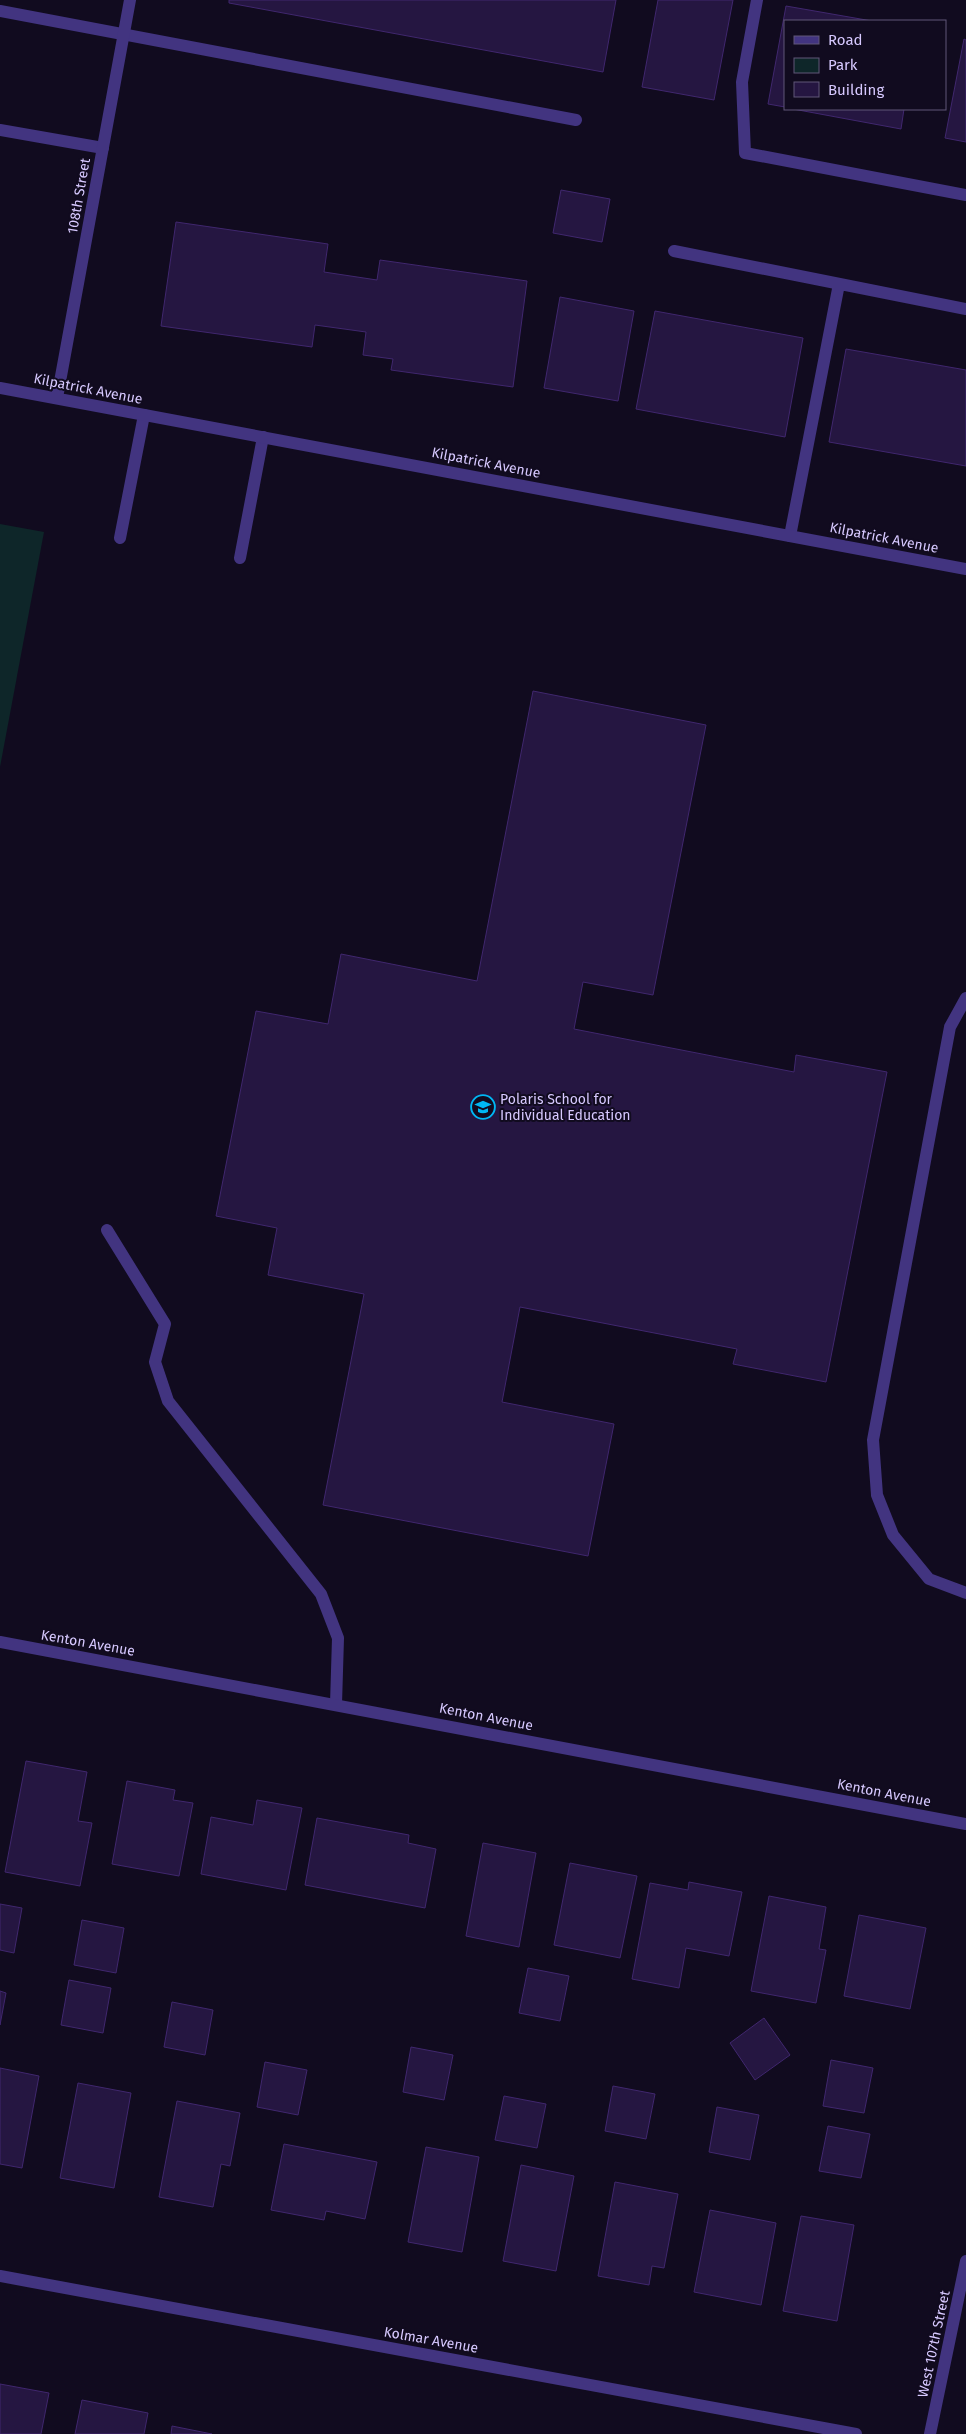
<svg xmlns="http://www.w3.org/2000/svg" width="966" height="2434" viewBox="0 0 966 2434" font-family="'Fira Sans',sans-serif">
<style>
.green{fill:#0e2629}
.building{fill:#251641;stroke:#40276e}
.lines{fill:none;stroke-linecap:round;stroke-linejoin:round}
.service{stroke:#423480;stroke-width:12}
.minor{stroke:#423480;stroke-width:12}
.labels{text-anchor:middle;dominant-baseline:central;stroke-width:4;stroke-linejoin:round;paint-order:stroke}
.street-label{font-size:14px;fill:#d7c9ff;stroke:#110b1f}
.poi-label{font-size:14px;fill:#d7c9ff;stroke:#110b1f;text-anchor:start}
</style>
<rect width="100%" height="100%" fill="#110b1f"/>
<!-- green -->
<path class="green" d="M0,524L44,532L0,767Z"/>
<!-- building -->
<path class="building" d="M229,0H616L603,72L229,3Z
M658,0H733L714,100L642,87Z
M786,6L872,21H785V107L768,104Z
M964,39L966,40V142L945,138Z
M793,109H904L901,129Z
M561,190L610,199L602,242L553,233Z
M176,222L328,244L324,272L377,280L380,260L527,281L513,387L391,370L393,359L363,355L366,332L315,325L312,347L161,326Z
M560,297L634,311L618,401L544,388Z
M655,311L803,338L785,437L636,409Z
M846,349L966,370V466L829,442Z
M533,691L706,725L653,995L583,982L574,1029L794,1072L796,1055L887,1072L826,1382L733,1364L737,1349L520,1307L502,1402L614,1424L588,1556L323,1505L364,1294L268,1275L277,1228L216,1216L256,1011L328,1024L341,954L477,981Z
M26,1761L87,1772L78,1821L92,1823L80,1886L5,1872Z
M127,1781L175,1790L173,1800L193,1803L179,1876L112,1864Z
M257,1800L302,1808L286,1890L201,1874L211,1817L253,1825Z
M317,1818L409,1835L408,1843L436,1849L425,1908L305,1885Z
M483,1843L536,1853L519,1947L466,1936Z
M570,1863L637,1876L620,1958L554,1945Z
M689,1882L742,1892L729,1956L686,1948L679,1988L632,1979L650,1883L688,1890Z
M769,1896L826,1907L819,1949L826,1950L816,2003L751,1991Z
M0,1904L22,1908L14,1953L0,1950Z
M859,1915L926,1928L910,2009L844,1996Z
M82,1920L124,1928L116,1973L74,1965Z
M528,1968L569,1976L560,2021L519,2013Z
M69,1980L111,1988L103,2033L61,2025Z
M0,1991L6,1993L0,2025Z
M172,2002L213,2010L205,2055L164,2047Z
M764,2018L790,2055L755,2080L730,2043Z
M411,2047L453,2055L444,2100L403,2092Z
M831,2060L873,2068L864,2113L823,2106Z
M265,2062L307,2070L298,2115L257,2107Z
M0,2068L39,2076L22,2168L0,2164Z
M78,2083L131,2093L114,2188L60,2178Z
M613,2086L655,2094L646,2139L605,2131Z
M504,2096L546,2104L537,2148L495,2140Z
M177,2101L240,2113L230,2166L221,2164L213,2207L159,2197Z
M717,2107L759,2115L750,2160L709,2152Z
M828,2126L870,2134L861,2178L819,2171Z
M284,2144L377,2162L365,2219L326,2211L324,2220L271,2210Z
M426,2147L479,2157L462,2252L408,2242Z
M521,2165L574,2176L556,2271L503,2261Z
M615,2182L678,2194L664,2268L652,2266L649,2285L598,2276Z
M710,2210L776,2223L761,2305L694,2292Z
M801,2216L854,2225L837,2321L783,2311Z
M0,2384L49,2393L41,2434H0Z
M82,2400L148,2413L144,2434H75Z
M172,2426L212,2434H171Z"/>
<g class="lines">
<!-- service -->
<path class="service" d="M757,0L742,82L745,153L966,195
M0,11L576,120
M0,130L103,148
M674,251L966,309
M790,536L839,284
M120,538L144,415
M240,558L263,437
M966,998L950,1027L873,1440L877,1495L893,1535L929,1579L966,1593
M107,1230L165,1324L155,1362L168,1401L321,1594L338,1638L336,1704"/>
<!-- minor -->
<path class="minor" d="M0,388L966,569
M57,398L130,0
M0,1642L966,1824
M0,2276L856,2434
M930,2434L966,2261"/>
</g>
<!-- icons -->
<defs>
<g id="school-ring" transform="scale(1.25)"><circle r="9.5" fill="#110b1f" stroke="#00b7f4" stroke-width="1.5"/><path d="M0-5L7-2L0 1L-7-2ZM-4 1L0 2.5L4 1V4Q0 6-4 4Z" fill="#00b7f4"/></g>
</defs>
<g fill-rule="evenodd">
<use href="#school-ring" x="483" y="1107"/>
</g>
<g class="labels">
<!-- street labels -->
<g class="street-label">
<text transform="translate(79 196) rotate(-80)">108th Street</text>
<text transform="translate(88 389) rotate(11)">Kilpatrick Avenue</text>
<text transform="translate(486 463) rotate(11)">Kilpatrick Avenue</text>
<text transform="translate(884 538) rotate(11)">Kilpatrick Avenue</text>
<text transform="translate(88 1643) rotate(10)">Kenton Avenue</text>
<text transform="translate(486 1717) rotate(11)">Kenton Avenue</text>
<text transform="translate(884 1793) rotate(11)">Kenton Avenue</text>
<text transform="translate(431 2340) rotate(10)">Kolmar Avenue</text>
<text transform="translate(934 2344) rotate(-78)">West 107th Street</text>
</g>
<!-- poi labels -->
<g class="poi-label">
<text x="500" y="1099">Polaris School for<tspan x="500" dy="16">Individual Education</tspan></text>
</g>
</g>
<!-- legend -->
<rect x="784" y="20" width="162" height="90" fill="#110b1f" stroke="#605779"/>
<rect x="794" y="36" width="25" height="8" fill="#423480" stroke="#605779"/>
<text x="828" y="45" font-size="15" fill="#d7c9ff">Road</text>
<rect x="794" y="58" width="25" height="15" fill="#0e2629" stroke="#605779"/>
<text x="828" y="70" font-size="15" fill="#d7c9ff">Park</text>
<rect x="794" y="82" width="25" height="15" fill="#251641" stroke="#605779"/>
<text x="828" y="95" font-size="15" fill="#d7c9ff">Building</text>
</svg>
